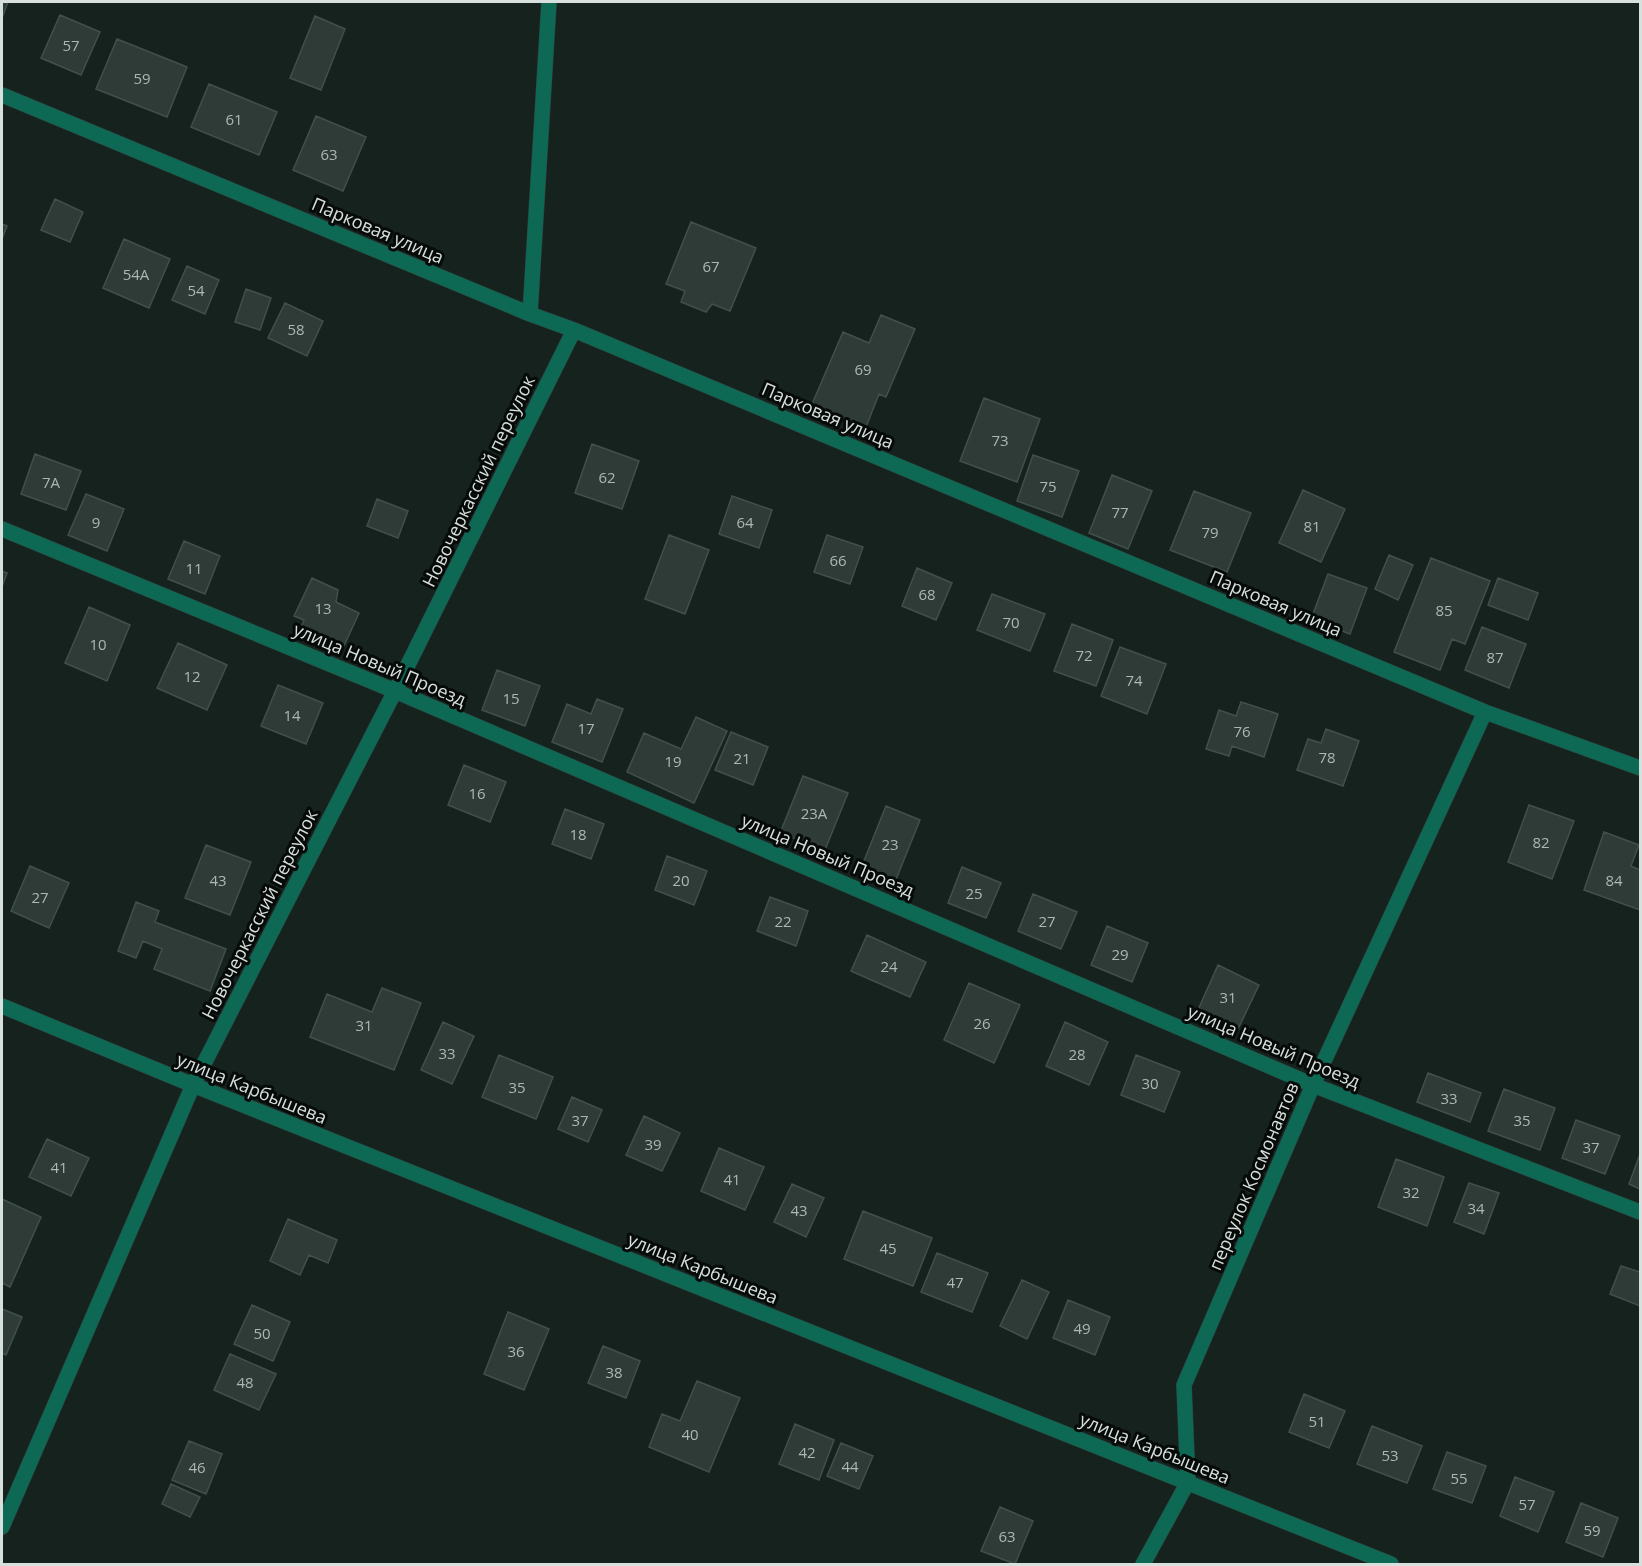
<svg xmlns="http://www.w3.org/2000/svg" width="1642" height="1566" viewBox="0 0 1642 1566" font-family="'Open Sans',sans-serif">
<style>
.building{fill:#2e3b37;stroke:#42504b;stroke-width:1.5}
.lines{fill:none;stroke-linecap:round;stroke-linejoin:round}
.street-casing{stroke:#313d39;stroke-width:16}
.street{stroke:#0d6854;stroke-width:15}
.labels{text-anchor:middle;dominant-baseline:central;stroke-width:6;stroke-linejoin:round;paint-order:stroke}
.number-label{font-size:15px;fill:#aeb7b4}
.street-label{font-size:18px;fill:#d8e0dd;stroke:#060a09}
</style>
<rect width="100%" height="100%" fill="#16221e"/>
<!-- building -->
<path class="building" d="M2,2H8L2,18Z
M60,15L100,32L81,75L41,58Z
M315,16L345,29L321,90L290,78Z
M117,39L187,67L167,117L96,89Z
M209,84L277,112L259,155L191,127Z
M316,116L366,137L343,191L293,170Z
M55,199L83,212L70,242L41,230Z
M691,222L756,248L730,311L712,304L706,312L681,302L685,291L666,284Z
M2,224L7,226L2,239Z
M124,239L170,259L149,308L103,288Z
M187,266L219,280L205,314L172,300Z
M246,289L271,298L260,330L235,322Z
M285,303L323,321L307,356L268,338Z
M881,315L915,329L886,397L879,394L866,427L812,404L843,332L869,343Z
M984,398L1040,419L1017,482L960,461Z
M592,444L639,461L622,509L575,493Z
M35,454L81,471L66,510L21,494Z
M1033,455L1079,471L1062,517L1017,501Z
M1112,475L1152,491L1128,549L1089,533Z
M1303,490L1345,509L1321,562L1279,543Z
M1194,491L1251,513L1227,572L1170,550Z
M86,494L124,509L107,551L68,535Z
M732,496L772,510L759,548L719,534Z
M377,499L408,511L398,538L367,526Z
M669,535L709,550L685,614L645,599Z
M827,535L863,547L850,584L814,572Z
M184,541L220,556L205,594L168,579Z
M1389,555L1413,565L1398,600L1375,589Z
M1431,558L1490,581L1465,644L1452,639L1440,670L1394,652Z
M917,568L952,583L936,620L902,606Z
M2,571L7,573L2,587Z
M1328,574L1367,588L1350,634L1311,619Z
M312,578L338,590L336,602L359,613L343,648L301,628L304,620L294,616Z
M1498,578L1538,593L1528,620L1488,605Z
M992,594L1045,614L1030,651L977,630Z
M89,607L130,625L107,681L65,663Z
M1072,624L1113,640L1096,686L1054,671Z
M1482,627L1526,644L1509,688L1465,670Z
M178,643L227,665L207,710L157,688Z
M1120,647L1166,664L1147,714L1101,696Z
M497,670L540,686L525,726L482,710Z
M278,685L323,703L306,744L261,726Z
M597,699L623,709L602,762L552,742L567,704L591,714Z
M1241,702L1278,714L1264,757L1232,746L1229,756L1206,749L1219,710L1236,716Z
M696,717L727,731L694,803L627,772L644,733L681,749Z
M1326,729L1359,741L1343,786L1297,770L1308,739L1321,743Z
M731,732L768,747L753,785L715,770Z
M464,765L506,782L490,822L448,805Z
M803,776L848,793L825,850L780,833Z
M1529,805L1574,821L1552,879L1508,862Z
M886,806L920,820L895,882L861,868Z
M565,809L604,824L591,859L552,844Z
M1604,832L1639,845L1631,866L1640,870V910L1584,890Z
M206,845L251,862L230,915L185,898Z
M667,856L707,871L694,905L655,890Z
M30,866L69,883L49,928L11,911Z
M962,867L1001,883L986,918L948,903Z
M1033,894L1077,912L1061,949L1018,931Z
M770,897L808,911L796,946L757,931Z
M136,902L159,911L155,922L226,949L210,991L154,969L162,949L143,941L136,958L118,951Z
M1107,926L1148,943L1132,982L1091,965Z
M867,935L926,962L910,997L851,971Z
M1218,965L1259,985L1238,1029L1198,1010Z
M969,983L1020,1005L994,1063L944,1040Z
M382,988L421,1003L394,1070L310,1037L327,994L372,1012Z
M443,1022L474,1036L452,1084L421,1070Z
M1065,1022L1108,1042L1089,1085L1046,1066Z
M499,1055L553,1077L536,1119L482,1097Z
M1136,1055L1180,1072L1164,1112L1121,1095Z
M1428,1073L1481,1093L1470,1122L1417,1102Z
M1504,1089L1555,1108L1540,1150L1488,1131Z
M572,1097L602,1110L588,1142L558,1129Z
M644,1116L680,1133L662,1171L626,1155Z
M1576,1120L1620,1136L1605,1174L1562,1158Z
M47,1139L89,1158L71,1196L29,1177Z
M719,1148L764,1167L745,1210L701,1191Z
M1640,1154V1189L1629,1184Z
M1396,1159L1444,1177L1427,1226L1378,1207Z
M1469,1183L1499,1193L1484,1234L1454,1222Z
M792,1184L824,1198L806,1237L774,1222Z
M2,1199L41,1217L10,1287L2,1283Z
M863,1211L932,1238L913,1286L844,1259Z
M288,1219L337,1240L328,1263L309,1255L300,1275L270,1261Z
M937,1253L988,1273L972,1312L921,1292Z
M1621,1266L1640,1272V1306L1610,1294Z
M1022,1280L1049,1292L1027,1339L1000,1326Z
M1068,1300L1110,1317L1095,1355L1053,1338Z
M252,1305L290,1322L273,1361L234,1344Z
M2,1309L22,1317L6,1355L2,1353Z
M508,1312L549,1329L524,1390L484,1374Z
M603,1346L640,1361L626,1398L588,1383Z
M230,1354L276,1374L259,1410L214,1390Z
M697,1381L740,1398L709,1472L649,1447L662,1414L680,1421Z
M1304,1394L1345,1411L1329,1448L1289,1432Z
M795,1424L834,1440L819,1480L779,1464Z
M1372,1426L1422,1446L1407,1483L1357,1464Z
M189,1441L222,1454L206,1494L172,1480Z
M841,1443L873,1456L859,1489L827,1476Z
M1447,1452L1486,1466L1472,1503L1433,1489Z
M1515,1477L1554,1492L1538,1532L1500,1516Z
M171,1484L200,1497L190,1517L162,1504Z
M1581,1503L1618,1518L1603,1557L1566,1542Z
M1000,1507L1033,1521L1015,1564L981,1551Z"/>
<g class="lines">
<!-- street casing -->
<g class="street-casing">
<path id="street" d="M2,95L530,314L574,330L1485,712L1640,768
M530,314L549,2
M2,529L395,691L1313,1085L1640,1212
M2,1006L193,1085L1391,1564
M2,1527L193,1085L395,691L574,330
M1143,1564L1188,1482L1184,1385L1313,1085L1485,712"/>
</g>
<!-- street -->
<use href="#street" class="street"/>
</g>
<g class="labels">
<!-- number labels -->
<g class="number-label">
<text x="71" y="45">57</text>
<text x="142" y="78">59</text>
<text x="234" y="119">61</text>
<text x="329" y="154">63</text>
<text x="711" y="266">67</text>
<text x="136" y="274">54А</text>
<text x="196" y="290">54</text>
<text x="296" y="329">58</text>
<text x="863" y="369">69</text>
<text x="1000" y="440">73</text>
<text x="607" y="477">62</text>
<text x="51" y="482">7А</text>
<text x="1048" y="486">75</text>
<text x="1120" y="512">77</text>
<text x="96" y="522">9</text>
<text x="745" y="522">64</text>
<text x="1312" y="526">81</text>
<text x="1210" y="532">79</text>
<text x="838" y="560">66</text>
<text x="194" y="568">11</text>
<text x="927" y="594">68</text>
<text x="323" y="608">13</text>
<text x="1444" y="610">85</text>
<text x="1011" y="622">70</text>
<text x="98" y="644">10</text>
<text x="1084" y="655">72</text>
<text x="1495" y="657">87</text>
<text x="192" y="676">12</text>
<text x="1134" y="680">74</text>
<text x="511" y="698">15</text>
<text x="292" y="715">14</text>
<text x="586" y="728">17</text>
<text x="1242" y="731">76</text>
<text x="1327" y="757">78</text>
<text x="742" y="758">21</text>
<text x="673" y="761">19</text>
<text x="477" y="793">16</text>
<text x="814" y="813">23А</text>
<text x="578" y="834">18</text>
<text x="1541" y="842">82</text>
<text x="890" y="844">23</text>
<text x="218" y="880">43</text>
<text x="681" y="880">20</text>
<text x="1614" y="880">84</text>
<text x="974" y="893">25</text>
<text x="40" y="897">27</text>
<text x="783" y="921">22</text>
<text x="1047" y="921">27</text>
<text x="1120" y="954">29</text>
<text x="889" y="966">24</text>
<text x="1228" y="997">31</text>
<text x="982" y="1023">26</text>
<text x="364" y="1025">31</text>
<text x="447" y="1053">33</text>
<text x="1077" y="1054">28</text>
<text x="1150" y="1083">30</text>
<text x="517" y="1087">35</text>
<text x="1449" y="1098">33</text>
<text x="580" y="1120">37</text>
<text x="1522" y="1120">35</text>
<text x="653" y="1144">39</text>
<text x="1591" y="1147">37</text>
<text x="59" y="1167">41</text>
<text x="732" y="1179">41</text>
<text x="1411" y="1192">32</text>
<text x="1476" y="1208">34</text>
<text x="799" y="1210">43</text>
<text x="888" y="1248">45</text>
<text x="955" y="1282">47</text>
<text x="1082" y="1328">49</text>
<text x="262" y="1333">50</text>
<text x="516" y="1351">36</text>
<text x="614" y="1372">38</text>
<text x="245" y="1382">48</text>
<text x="1317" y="1421">51</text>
<text x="690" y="1434">40</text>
<text x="807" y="1452">42</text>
<text x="1390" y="1455">53</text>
<text x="850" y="1466">44</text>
<text x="197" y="1467">46</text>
<text x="1459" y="1478">55</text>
<text x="1527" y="1504">57</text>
<text x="1592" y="1530">59</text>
<text x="1007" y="1536">63</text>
</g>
<!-- street labels -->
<g class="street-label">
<text transform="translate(378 230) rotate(23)">Парковая улица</text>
<text transform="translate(828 415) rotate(23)">Парковая улица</text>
<text transform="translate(478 481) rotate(-64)">Новочеркасский переулок</text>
<text transform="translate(1276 603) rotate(23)">Парковая улица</text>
<text transform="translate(380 664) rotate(23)">улица Новый Проезд</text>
<text transform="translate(828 855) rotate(23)">улица Новый Проезд</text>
<text transform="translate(259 914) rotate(-63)">Новочеркасский переулок</text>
<text transform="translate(1274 1046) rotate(23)">улица Новый Проезд</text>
<text transform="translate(252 1088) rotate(22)">улица Карбышева</text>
<text transform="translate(1253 1176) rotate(-67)">переулок Космонавтов</text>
<text transform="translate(703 1268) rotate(22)">улица Карбышева</text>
<text transform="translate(1155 1448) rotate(22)">улица Карбышева</text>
</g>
</g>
<!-- border -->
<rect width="1642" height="1566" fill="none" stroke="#d8e0dd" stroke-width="6"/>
</svg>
